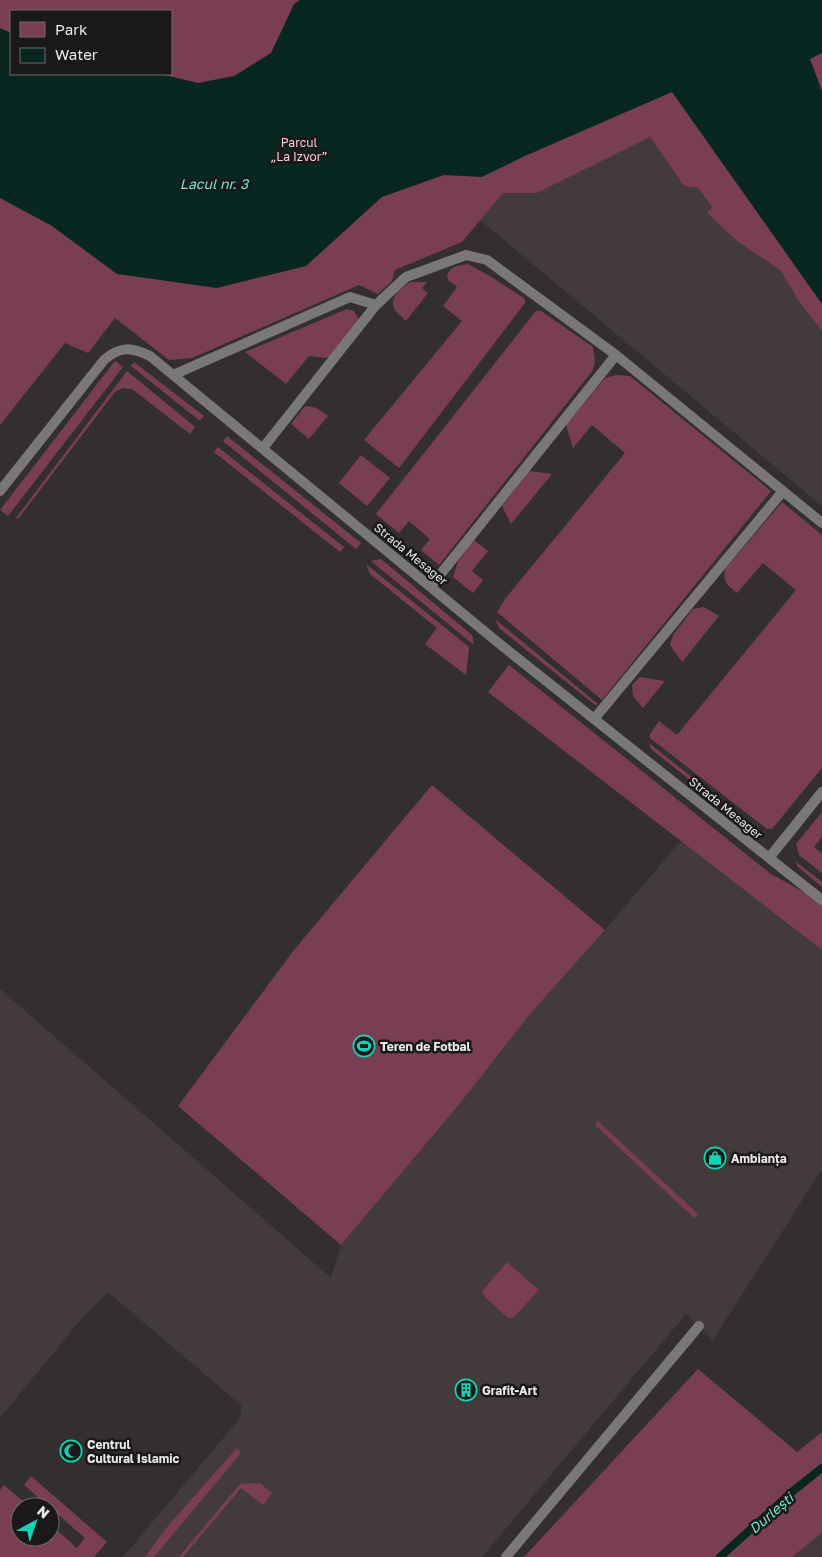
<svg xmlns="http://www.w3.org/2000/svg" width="822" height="1557" viewBox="0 0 822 1557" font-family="'Golos Text',sans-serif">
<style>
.built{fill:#433a3c}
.green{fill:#7a3e53;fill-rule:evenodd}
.water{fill:#092721}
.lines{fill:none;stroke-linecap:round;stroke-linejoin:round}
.stream{stroke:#092721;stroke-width:8}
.service{stroke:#797777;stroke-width:10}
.labels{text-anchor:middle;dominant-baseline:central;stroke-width:5;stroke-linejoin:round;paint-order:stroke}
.park-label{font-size:12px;fill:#f6cdd9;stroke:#1a1818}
.street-label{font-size:12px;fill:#e9e7e7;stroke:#1a1818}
.poi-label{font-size:12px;font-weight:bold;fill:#e9e7e7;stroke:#1a1818;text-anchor:start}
.water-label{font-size:14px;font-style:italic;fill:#69eccf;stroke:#1a1818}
</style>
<rect width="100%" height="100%" fill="#332f30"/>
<!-- built -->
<path class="built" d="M650,137L684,186L698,188L712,207L707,213L738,242L780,270L800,303L822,331V506L480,220L503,193H537Z
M682,842L822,950V1169L713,1340L686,1314L482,1557H123L241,1417V1405L108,1292L83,1317L0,1418V989L331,1278L341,1245L462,1101L530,1014L605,930L678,844Z
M822,1533V1557H792Z"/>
<!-- green -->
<path class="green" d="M0,0H822V331L800,303L780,270L738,242L707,213L712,207L698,188L684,186L650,137L537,193H503L462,242L395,270L392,281L378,294L359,285L192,358L169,360L115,318L88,353L65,343L0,425ZM11,11H171V74H11Z
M468,264L490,276L525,299V303L399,468L364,440L462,321L443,306L457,287L448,280L447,275C451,266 459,265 468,264Z
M411,282H427L422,288L428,293L406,321C402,317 396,313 394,308C389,297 402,287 411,282Z
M347,309L354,311L359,320L330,357L325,358L309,356L286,384L245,352Z
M536,311H541L593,347L595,362L593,370L439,565L421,550L430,539L409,521L399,533L376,514Z
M115,361L123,367L8,516L0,510Z
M134,362L204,416L200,421L131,366Z
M127,371L195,427L190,434L132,389L123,388L115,392L18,519L16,518Z
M616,375L630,376L771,491L602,700L497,612L505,599L625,453L592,425L573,448L566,425L605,378Z
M305,406C315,406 320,410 328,416L309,439L291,424Z
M227,436L361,543L356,549L223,441Z
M218,447L344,547L340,552L214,452Z
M361,455L390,478L367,506L339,483Z
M529,471L552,474L511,524L502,506Z
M782,502L822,535V768L772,829H767L650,738V734L659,721L677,735L796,590L763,563L737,593C727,585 723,583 725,569Z
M474,540L488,551L472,571L483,580L473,593L453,577L458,561Z
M381,559L472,635L474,645L371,561Z
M366,564L469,647L466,675L425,644L437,628L370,574Z
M704,607L719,616L682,662L670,645L673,635L693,609Z
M495,619L598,704L595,705L499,628Z
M509,665L771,874L811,896L822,904V950L488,692Z
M640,677L665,681L643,708L633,696L632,685Z
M649,743L761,832L749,827L651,749Z
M432,785L605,930L530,1014L462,1101L341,1245L178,1106L294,950Z
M822,812V837L814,847L822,853V873L799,855L796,844Z
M795,861L822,882V887L798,867Z
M598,1121L698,1214L694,1218L595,1125Z
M507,1262L539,1290L513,1318H508L484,1296L482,1293L484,1289Z
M698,1369L797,1452L822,1432V1533L792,1557H524Z
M237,1448L241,1453L154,1557H145L167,1527Z
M31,1476L107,1542L94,1557H0V1490L4,1485L30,1507H20V1537H50V1524L77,1548L85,1538L24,1485Z
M260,1483L272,1493L263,1505L241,1488L183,1557H179L240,1484Z"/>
<!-- water -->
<path class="water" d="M300,0H822V53L810,59L822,91V304L672,92L525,156L482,177L444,175L382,197L306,266L217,288L117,274L52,226L0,198V28L11,33V74H160L198,83L234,76L271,53L294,4Z"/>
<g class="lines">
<!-- stream -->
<path class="stream" d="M720,1557L793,1491L822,1468"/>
<!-- service -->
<path class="service" d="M173,375L350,297L376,305L406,277L466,255L487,260L616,355L822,523
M263,448L376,305
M0,491L104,360C120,346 131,347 150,356L501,645L822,900
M431,586L616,355
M594,719L783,491
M769,858L822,792
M506,1557L699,1326"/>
</g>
<!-- icons -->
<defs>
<g id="stadium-ring" transform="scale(1.125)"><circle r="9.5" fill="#1a1818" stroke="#0fd5b4" stroke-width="1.5"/><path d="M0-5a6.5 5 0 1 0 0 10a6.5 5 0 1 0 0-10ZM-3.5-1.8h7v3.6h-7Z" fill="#0fd5b4"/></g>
<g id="shop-ring" transform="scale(1.125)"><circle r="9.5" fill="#1a1818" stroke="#0fd5b4" stroke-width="1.5"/><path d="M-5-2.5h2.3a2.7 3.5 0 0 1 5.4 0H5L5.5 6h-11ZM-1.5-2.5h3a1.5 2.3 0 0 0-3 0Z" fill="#0fd5b4"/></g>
<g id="building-ring" transform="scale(1.125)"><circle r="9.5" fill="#1a1818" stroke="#0fd5b4" stroke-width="1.5"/><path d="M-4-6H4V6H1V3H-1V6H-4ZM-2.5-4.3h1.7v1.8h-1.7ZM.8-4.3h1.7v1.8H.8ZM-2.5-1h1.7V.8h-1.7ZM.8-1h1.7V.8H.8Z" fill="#0fd5b4"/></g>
<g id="mosque-ring" transform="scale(1.125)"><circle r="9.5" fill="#1a1818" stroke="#0fd5b4" stroke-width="1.5"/><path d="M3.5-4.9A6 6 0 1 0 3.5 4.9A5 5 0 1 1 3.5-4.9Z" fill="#0fd5b4"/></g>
</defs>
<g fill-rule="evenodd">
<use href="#stadium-ring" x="364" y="1046"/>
<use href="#shop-ring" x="715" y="1158"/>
<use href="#building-ring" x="466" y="1390"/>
<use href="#mosque-ring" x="71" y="1451"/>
</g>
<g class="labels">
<!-- park labels -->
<g class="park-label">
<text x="299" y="142">Parcul<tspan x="299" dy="14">„La Izvor”</tspan></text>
</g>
<!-- street labels -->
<g class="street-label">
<text transform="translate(411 554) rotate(39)">Strada Mesager</text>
<text transform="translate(726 808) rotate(39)">Strada Mesager</text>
</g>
<!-- poi labels -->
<g class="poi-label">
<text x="380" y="1046">Teren de Fotbal</text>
<text x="731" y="1158">Ambianța</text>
<text x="482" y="1390">Grafit-Art</text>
<text x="87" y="1444">Centrul<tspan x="87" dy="14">Cultural Islamic</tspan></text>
</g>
<!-- water labels -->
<g class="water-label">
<text x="214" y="183">Lacul nr. 3</text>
<text transform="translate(771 1513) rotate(-41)">Durlești</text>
</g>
</g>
<!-- legend -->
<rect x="10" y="10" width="162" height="65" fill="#1a1818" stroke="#6d6b6b"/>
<rect x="20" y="22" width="25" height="15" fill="#7a3e53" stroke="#6d6b6b"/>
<text x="55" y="35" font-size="15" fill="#e9e7e7">Park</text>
<rect x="20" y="48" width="25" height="15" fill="#092721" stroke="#6d6b6b"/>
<text x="55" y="60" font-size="15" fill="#e9e7e7">Water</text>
<!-- north arrow -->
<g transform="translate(35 1522) rotate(40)"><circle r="24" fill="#1a1818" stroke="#6d6b6b"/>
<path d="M0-4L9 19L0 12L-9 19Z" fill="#0fd5b4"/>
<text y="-8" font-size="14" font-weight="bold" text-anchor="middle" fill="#e9e7e7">N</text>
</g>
</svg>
